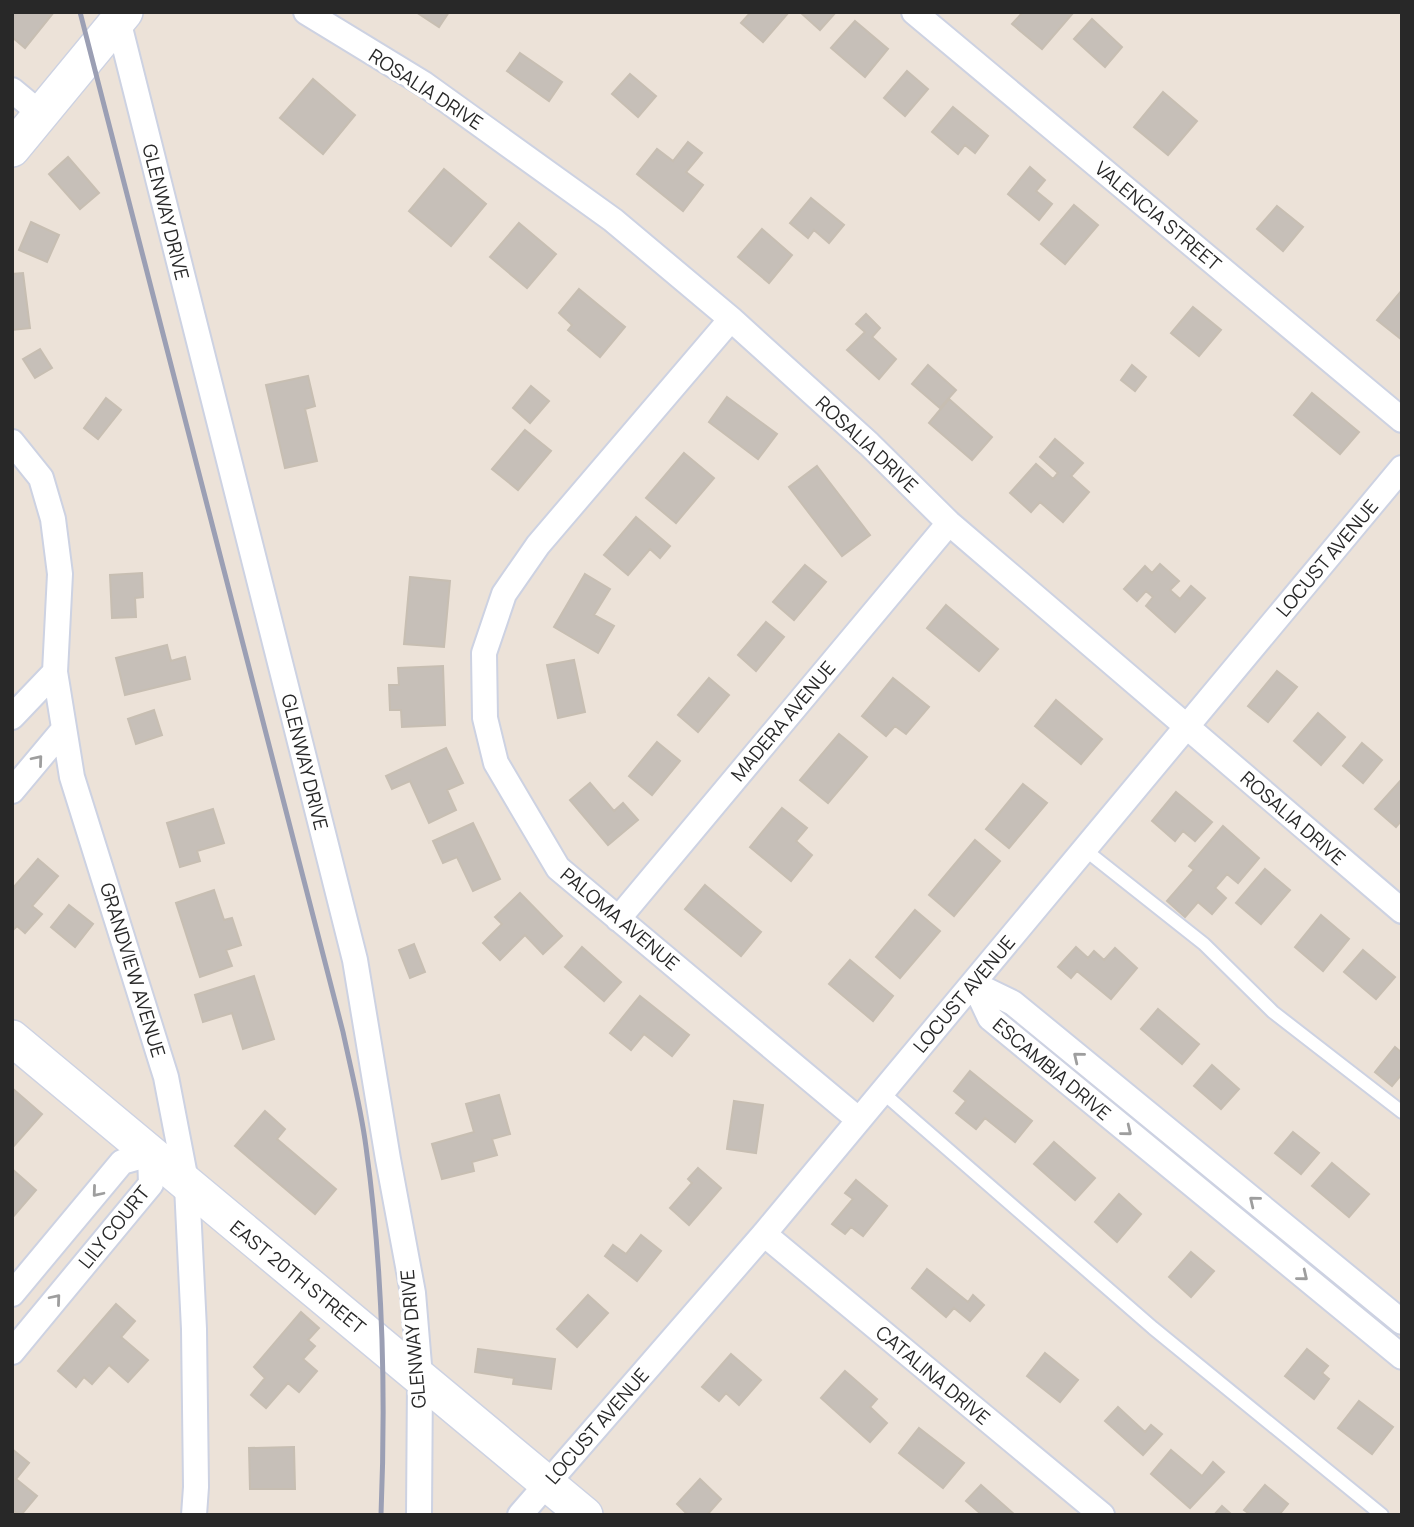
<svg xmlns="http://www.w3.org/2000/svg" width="1414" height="1527" viewBox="0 0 1414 1527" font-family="Manrope,sans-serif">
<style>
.building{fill:#c6bfb8;stroke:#c7beb2;stroke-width:2}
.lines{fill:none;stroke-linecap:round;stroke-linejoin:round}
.lane-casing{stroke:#cdd2e2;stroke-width:16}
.street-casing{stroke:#cdd2e2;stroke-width:28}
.secondary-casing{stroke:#cdd2e2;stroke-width:38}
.lane{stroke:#fff;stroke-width:12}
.street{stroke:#fff;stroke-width:24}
.secondary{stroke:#fff;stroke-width:35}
.rail{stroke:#9b9fb4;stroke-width:5}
.oneway{stroke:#9e9e9e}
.labels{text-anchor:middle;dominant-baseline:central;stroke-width:7;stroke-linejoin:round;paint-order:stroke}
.street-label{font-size:19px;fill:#282828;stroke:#fff}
</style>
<rect width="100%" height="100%" fill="#ece2d8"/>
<!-- building -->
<path class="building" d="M15,12H54L25,48L12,37V15Z
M416,12H449L439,27Z
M751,12H789L763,42L741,23Z
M800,12H836L820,30Z
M1023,12H1072L1073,13L1042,49L1012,24Z
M1092,19L1122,47L1105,67L1074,39Z
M855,21L888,49L865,77L831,48Z
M520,53L562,82L549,101L507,71Z
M907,71L928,89L905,116L884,98Z
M630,74L656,96L638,117L612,94Z
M313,79L355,115L323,154L280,118Z
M1163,92L1197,121L1168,155L1134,127Z
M953,107L988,136L975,153L965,145L958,154L932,132Z
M688,142L702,153L686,172L703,185L683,211L637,174L657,149L673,161Z
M68,157L99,193L80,209L49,174Z
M1030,167L1045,180L1036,191L1052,204L1039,220L1008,194Z
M444,169L486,204L451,246L409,211Z
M811,198L844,225L829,243L814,230L808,238L790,223Z
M1074,205L1098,225L1065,264L1041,244Z
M1277,206L1303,227L1283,251L1257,229Z
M31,222L59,235L47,262L19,250Z
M519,223L556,254L527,288L490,257Z
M762,229L792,255L769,283L738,257Z
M23,273L30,328L12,330V274Z
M579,289L625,327L600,357L568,330L572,325L559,313Z
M1402,290V340L1377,320Z
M1193,307L1221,330L1199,356L1171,333Z
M866,314L880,328L872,337L896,359L879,379L847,350L865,332L856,324Z
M40,349L52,368L35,378L23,359Z
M928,365L956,390L940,408L912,384Z
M1132,365L1146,377L1135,391L1121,380Z
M308,376L315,406L305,409L317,461L285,468L266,385Z
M531,386L549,401L530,423L513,408Z
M1312,393L1359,432L1340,454L1294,415Z
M727,397L777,434L758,459L709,422Z
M106,398L121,410L98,439L84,428Z
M949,399L992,437L972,460L929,423Z
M525,430L551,451L518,490L492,469Z
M1055,439L1083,463L1071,476L1089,492L1063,522L1040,502L1031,512L1010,493L1036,464L1053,479L1058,473L1040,457Z
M684,453L714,478L676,523L646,498Z
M817,466L870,535L842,556L789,487Z
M636,517L670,546L660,558L650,549L628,575L604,555Z
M1160,564L1179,581L1170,590L1180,599L1191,586L1205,598L1175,632L1146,606L1153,597L1146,591L1137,601L1124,589L1145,566L1152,573Z
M805,565L826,582L794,620L773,602Z
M142,573L143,597L135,598L136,617L112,618L110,575Z
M585,574L610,589L594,615L614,626L598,653L554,627Z
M410,577L450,581L444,647L404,644Z
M946,605L998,649L979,671L927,628Z
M766,622L784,637L756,671L738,655Z
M167,645L171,661L185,657L190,679L125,695L116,658Z
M574,660L585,712L558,718L547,665Z
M443,666L445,725L402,727L401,710H390L389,685H399L398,668Z
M1277,671L1297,687L1268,722L1248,706Z
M709,678L729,695L698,732L678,715Z
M893,678L929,707L906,734L895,726L886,736L862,716Z
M1056,700L1102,739L1081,764L1035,726Z
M154,710L162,735L136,744L128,719Z
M1318,713L1345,737L1321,765L1294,741Z
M839,734L867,757L828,803L800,780Z
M657,742L680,761L652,795L629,776Z
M1362,743L1382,760L1363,783L1343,766Z
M446,748L463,783L447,790L456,810L429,823L410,781L392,789L386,776Z
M1401,780L1402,820L1396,827L1375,809Z
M590,783L614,811L623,803L638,820L608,845L570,800Z
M1023,784L1047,803L1009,848L986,829Z
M1176,792L1212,822L1195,841L1183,831L1175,841L1152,821Z
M782,808L807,828L796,841L812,855L791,881L750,847Z
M213,809L224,843L197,851L200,861L180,867L167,823Z
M473,823L500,879L473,891L457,857L443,863L433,841Z
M1223,826L1259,858L1238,883L1227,874L1215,888L1226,898L1212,914L1198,902L1185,917L1167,901L1194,870L1189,866Z
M975,840L1000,861L954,916L929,895Z
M38,859L58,876L32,906L42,914L25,933L17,926L12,931V889Z
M1265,869L1290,890L1261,924L1236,903Z
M705,885L761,932L741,956L685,909Z
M214,890L224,920L232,918L241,945L226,950L232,966L200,977L176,903Z
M520,893L562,936L543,954L525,935L500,960L483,943L502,924L495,917Z
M69,905L93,924L75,947L51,927Z
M915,910L940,931L900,978L876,957Z
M1321,915L1349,939L1323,971L1295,947Z
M414,944L425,972L410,978L399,950Z
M582,947L621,982L604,1001L565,967Z
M1076,947L1088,958L1094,951L1104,960L1115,948L1137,968L1111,999L1077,971L1071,978L1058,967Z
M1363,950L1395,977L1376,999L1344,972Z
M850,960L893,996L873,1021L829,984Z
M254,976L274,1039L243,1049L232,1013L203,1022L195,995Z
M640,996L689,1035L672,1056L644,1034L631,1050L610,1033Z
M1158,1009L1199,1044L1182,1064L1141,1029Z
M1395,1047L1402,1053V1074L1392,1086L1375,1072Z
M1212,1065L1239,1089L1221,1109L1194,1086Z
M970,1071L1032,1121L1015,1142L985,1118L976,1129L956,1113L966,1101L954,1091Z
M12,1088L42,1114L12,1148Z
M499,1095L510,1134L492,1139L497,1155L472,1162L474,1171L442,1179L432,1144L474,1132L466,1104Z
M734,1101L763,1105L756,1153L727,1149Z
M265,1111L285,1129L277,1139L336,1189L315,1214L235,1146Z
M1293,1132L1319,1153L1301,1174L1275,1153Z
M1054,1142L1095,1178L1075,1200L1034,1164Z
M1332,1163L1369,1194L1349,1217L1312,1186Z
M698,1168L721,1188L689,1225L670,1208L692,1183L688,1179Z
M12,1169L36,1190L12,1218Z
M856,1180L887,1206L863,1236L851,1227L845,1234L832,1224L853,1199L845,1193Z
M1119,1194L1141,1214L1117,1242L1095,1222Z
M641,1235L661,1251L637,1281L605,1256L613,1245L626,1254Z
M1191,1252L1214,1271L1191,1297L1169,1277Z
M927,1269L968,1302L973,1295L984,1305L970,1321L954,1308L946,1317L912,1288Z
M588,1295L608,1313L577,1347L557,1329Z
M116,1304L135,1321L121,1337L148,1360L128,1382L109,1365L92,1384L84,1377L76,1387L58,1371Z
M301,1312L319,1328L308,1340L315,1346L303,1359L317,1371L299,1392L288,1383L266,1408L251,1395L265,1378L254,1367Z
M478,1349L555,1359L551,1389L513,1384L514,1378L475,1372Z
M1307,1349L1328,1366L1322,1373L1329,1379L1314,1399L1285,1376Z
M1045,1353L1078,1380L1060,1402L1027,1376Z
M731,1354L761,1380L739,1405L726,1393L719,1401L702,1387Z
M845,1371L877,1399L870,1407L887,1423L870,1442L821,1398Z
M1359,1401L1393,1427L1372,1454L1338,1428Z
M1118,1407L1145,1432L1151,1425L1162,1434L1143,1455L1105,1421Z
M919,1428L964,1463L943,1488L899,1453Z
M294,1447L295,1489H250L249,1448Z
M12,1449L29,1463L16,1479L37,1496L21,1515L12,1511Z
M1171,1450L1202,1476L1213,1462L1224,1472L1190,1508L1151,1474Z
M700,1479L721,1499L707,1515H688L677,1504Z
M981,1485L1015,1515H982L966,1501Z
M1265,1485L1288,1504L1279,1515H1251L1244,1510Z
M1222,1506L1232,1515H1214Z"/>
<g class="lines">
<!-- lane casing -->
<g class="lane-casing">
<path id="lane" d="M1084,849L1204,944L1273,1012L1402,1112
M882,1092L1153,1328L1382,1515"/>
</g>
<!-- street casing -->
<g class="street-casing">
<path id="street" d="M306,12L424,84L613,220L731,319L869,444L949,523L1402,911
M914,12L1402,420
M118,20L355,960L388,1159L413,1293L420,1377L419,1515
M12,90L41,114
M731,319L538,545L504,594L484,653L485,718L496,763L558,868L859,1120
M12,442L41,478L53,519L60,574L55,672L72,777L166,1077L187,1186L194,1329L196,1487L194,1515
M12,717L55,672
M12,791L64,729
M618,919L949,523
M974,984L990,1018L1402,1357
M974,984L1013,1003L1402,1322
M764,1234L1102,1515
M12,1294L122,1162L150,1154L151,1184L12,1352
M520,1515L764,1234L1402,468"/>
</g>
<!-- secondary casing -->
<g class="secondary-casing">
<path id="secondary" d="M12,149L125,12
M12,1038L585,1515"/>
</g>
<!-- lane -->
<use href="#lane" class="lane"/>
<!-- street -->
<use href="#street" class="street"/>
<!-- secondary -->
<use href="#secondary" class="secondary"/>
<!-- rail -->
<path class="rail" d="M80,12L343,1032C351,1070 361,1108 366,1147C383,1269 386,1392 381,1515"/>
</g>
<!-- one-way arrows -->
<defs><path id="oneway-chevron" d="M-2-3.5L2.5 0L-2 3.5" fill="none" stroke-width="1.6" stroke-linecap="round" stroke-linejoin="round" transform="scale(1.75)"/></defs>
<g class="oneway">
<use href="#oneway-chevron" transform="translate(38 760) rotate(-50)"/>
<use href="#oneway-chevron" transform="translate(1078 1057) rotate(-141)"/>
<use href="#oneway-chevron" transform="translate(1127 1131) rotate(39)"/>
<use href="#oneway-chevron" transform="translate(97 1192) rotate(130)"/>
<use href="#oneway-chevron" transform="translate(1254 1201) rotate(-141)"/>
<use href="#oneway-chevron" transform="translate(1303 1276) rotate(39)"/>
<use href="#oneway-chevron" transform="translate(56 1299) rotate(-50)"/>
</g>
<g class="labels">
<!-- street labels -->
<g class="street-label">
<text transform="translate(426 89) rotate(33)">ROSALIA DRIVE</text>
<text transform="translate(166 212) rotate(76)">GLENWAY DRIVE</text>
<text transform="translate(1158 216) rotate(40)">VALENCIA STREET</text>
<text transform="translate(867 444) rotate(43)">ROSALIA DRIVE</text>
<text transform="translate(1327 558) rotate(-50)">LOCUST AVENUE</text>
<text transform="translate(783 721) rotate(-50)">MADERA AVENUE</text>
<text transform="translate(305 762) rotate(76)">GLENWAY DRIVE</text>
<text transform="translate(1293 818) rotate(41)">ROSALIA DRIVE</text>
<text transform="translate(620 919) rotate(40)">PALOMA AVENUE</text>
<text transform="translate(133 970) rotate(73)">GRANDVIEW AVENUE</text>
<text transform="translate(964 994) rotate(-50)">LOCUST AVENUE</text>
<text transform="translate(1052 1069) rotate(40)">ESCAMBIA DRIVE</text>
<text transform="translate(114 1227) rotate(-51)">LILY COURT</text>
<text transform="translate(298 1277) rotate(39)">EAST 20TH STREET</text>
<text transform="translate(413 1339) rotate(-95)">GLENWAY DRIVE</text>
<text transform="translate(933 1375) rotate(40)">CATALINA DRIVE</text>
<text transform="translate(597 1426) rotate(-49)">LOCUST AVENUE</text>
</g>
</g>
<!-- border -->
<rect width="1414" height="1527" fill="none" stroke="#282828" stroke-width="28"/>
</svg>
